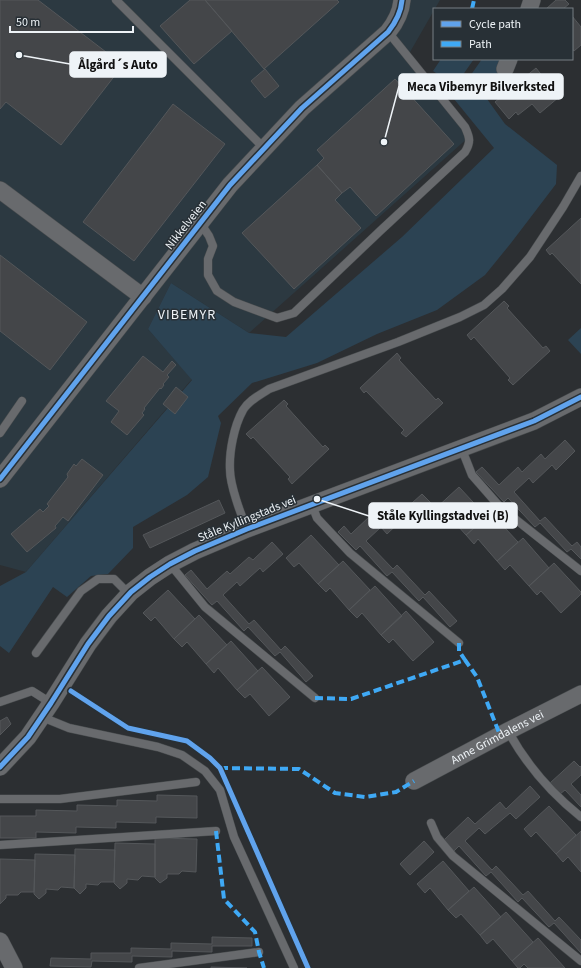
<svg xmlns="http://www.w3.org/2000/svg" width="581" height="968" viewBox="0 0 581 968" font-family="'Source Sans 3',sans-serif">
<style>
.built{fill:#2c3941}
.green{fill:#2c4353}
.building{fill:#444649;stroke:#54575a}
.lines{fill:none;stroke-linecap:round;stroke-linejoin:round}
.lane-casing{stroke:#484c4e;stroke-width:9}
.street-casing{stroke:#484c4e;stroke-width:18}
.lane{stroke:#686a6d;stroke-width:8}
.street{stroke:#686a6d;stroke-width:17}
.quiet{stroke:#3fa9f5;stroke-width:4;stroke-dasharray:8 4;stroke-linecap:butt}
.cycleway-casing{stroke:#283036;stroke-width:8}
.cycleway{stroke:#60a3ed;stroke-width:5}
.labels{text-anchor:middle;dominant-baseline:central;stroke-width:3;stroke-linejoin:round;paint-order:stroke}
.street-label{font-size:12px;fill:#eef3f7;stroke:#283036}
.quarter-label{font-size:14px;letter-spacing:1px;fill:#eef3f7;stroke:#283036}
.leader{fill:none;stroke:#eef3f7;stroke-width:1.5}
.callout-dot{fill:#eef3f7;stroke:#283036;stroke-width:1.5}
.callout{fill:#eef3f7;stroke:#eef3f7;stroke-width:1.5}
.callout-label{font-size:13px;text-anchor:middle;font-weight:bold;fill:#111}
</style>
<rect width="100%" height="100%" fill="#2c2f32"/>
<!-- built -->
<path class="built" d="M0,0H440L406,59L470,136L249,333L171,283L148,329L192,379L26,572L0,565Z"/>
<!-- green -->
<path class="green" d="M441,59H474L455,86L433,71Z
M482,59H503L487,99L505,124L557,165L556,184L511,243L485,275L437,310L377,334L317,363L252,383L218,416L221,423L208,477L187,495L133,527V548L108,574L91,576L67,597L53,587L9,653L0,646V586L26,572L192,380L148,329L171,283L249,333L286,337L402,237L494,148L454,99Z
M581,328V354L568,340Z"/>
<!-- building -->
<path class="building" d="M0,0H38L123,65L61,145L6,102L0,109Z
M190,0H205L232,31L194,64L160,26Z
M205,0H337L339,2L264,69Z
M556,0H565L569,4L563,9H546Z
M572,16L581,27V45L574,51L572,48Z
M536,68L559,97L540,113L532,104L518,115L516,112L509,119L495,102Z
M265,69L279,86L265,98L251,81Z
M395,79L403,88L409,83L414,88L408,93L454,144L376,216L350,187L342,193L317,165L324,158L317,150Z
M173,104L225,144L134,261L83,222Z
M317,165L342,193L335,200L361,228L294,289L242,233Z
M581,218V284L552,253L550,255L546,250Z
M0,255L87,322L50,370L0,331Z
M504,301L509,306L507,308L543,348L546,346L550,351L513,385L508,380L510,378L474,337L471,340L467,335Z
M397,353L401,358L399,360L436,400L438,398L443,403L406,437L401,433L404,430L366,391L364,393L360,388Z
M143,356L163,372L172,361L176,365L167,375L169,377L163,384L164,385L161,389L160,388L144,408L145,409L142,413L144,415L127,435L111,422L119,411L106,401Z
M176,387L188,397L175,414L163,404Z
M284,400L288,404L286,406L323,447L325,445L329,449L292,484L288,479L290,477L253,437L251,439L246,434Z
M565,440L575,451L556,470L552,465L533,483L529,478L514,492L540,521L545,517L572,546L577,542L581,547V559L571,549L567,552L540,523L535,527L508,498L504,502L476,472L482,467L499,485L518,467L522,472L541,454L545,459Z
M82,459L103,475L68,521L63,517L55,526L56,528L27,552L11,534L40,509L43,512L49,506L47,504L68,477L67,474L74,464L76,466Z
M459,487L487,517L466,535L447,514L442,518L434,510Z
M422,494L433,505L413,523L406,516L387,534L381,527L366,541L393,569L397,565L425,595L429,591L457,621L450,627L423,597L419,601L392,572L387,576L360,546L356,550L338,532L344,526L351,534L370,516L377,523L396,505L402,512Z
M219,500L225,513L150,548L143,535Z
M491,513L518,542L497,561L478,539L474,544L466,535Z
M311,535L339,565L318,584L299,563L294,567L286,558Z
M523,538L549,568L529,586L510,565L505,570L497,561Z
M272,542L283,554L263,572L260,568L240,586L237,582L223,595L249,624L254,620L281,650L285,646L313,676L306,682L280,652L275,656L248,627L244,631L217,601L212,605L185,575L191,570L207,589L227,571L230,574L249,557L253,560Z
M343,561L370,590L349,610L330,588L326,592L318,584Z
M554,563L581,592V594L561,613L541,591L537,595L529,586Z
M375,586L402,616L381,635L362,613L357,618L349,610Z
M168,590L195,619L174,639L155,617L151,621L143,613Z
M406,611L434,642L413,661L393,639L389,643L381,635Z
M199,615L227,645L206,664L187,642L182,647L174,639Z
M231,641L258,671L237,690L218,668L214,673L206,664Z
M262,667L290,697L269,716L250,694L245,698L237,690Z
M7,717L11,724L0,735V721Z
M574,761L580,767L581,766V775L571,784L581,795V807L565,790L560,794L550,783Z
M530,786L540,797L516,819L510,813L485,834L479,828L465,841L492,870L496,866L523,895L528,891L555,921L559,917L581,940V953L554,923L549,927L522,898L518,902L491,872L486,876L459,846L454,851L444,840L468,817L475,824L500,802L506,809Z
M157,795L197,796V818L156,817V823L116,822V828L76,827V833L36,832V838H0V816H36V810L77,811V805L117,806V800L157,801Z
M549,806L576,835L556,854L536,832L531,837L524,829Z
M581,831V872L568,857L563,862L556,854Z
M155,838L197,839L196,872L182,871L179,874H167V878L160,883L155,878Z
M424,841L434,852L410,875L400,864Z
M115,843L155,844V877L142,876L138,880L127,879V883L120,889L114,883Z
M75,849L115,850L114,882H101L98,885L86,884V888L80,894L74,888Z
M35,854L75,855L74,888L61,887L58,890L46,889V893L39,899L34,894Z
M0,859L35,860L34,892H21L18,895H6V898L0,904Z
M443,861L469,891L448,910L430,888L425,893L417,884Z
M474,887L501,917L480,935L461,914L456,918L448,910Z
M506,912L533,942L512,961L493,939L487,944L480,935Z
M212,937L252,938V946H212V952L172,951V957L132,956V962L92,961L91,967L50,966L51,958L91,959V953H131V948L171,949V943L212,944Z
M538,938L565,968H528L524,964L520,968H518L512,961Z
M211,967L247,968H211Z"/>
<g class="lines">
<!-- lane casing -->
<g class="lane-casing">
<path id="lane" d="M116,0L264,148
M201,224L209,236L213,246L208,259V275L217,291L234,302L277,318L294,313L379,232L465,152C471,142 470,138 465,127L388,32
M0,433L22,401
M461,447L472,475L500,507L581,571
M312,505L317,518L350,553L459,643
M247,529C241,515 230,485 230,470C229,452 234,426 243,410C249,400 260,395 269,389L398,342L460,317L484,305L502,289L530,257L563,207L581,176
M170,564L205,607L315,698
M36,653L81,591L98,579H114L123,588L131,592
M0,702L32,691L51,703
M42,717L69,728L158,747L182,755L205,771L220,790L234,837L294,968
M508,731C526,764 551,793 581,817
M0,799H60L196,782
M431,823L437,837L453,856L581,961
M0,845L216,831
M139,968L259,952"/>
</g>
<!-- street casing -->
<g class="street-casing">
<g id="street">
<path d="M529,9L532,0"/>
<path d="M505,69L509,59"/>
<path d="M0,190L143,297"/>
<path d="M0,479L230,185L302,108L388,32C396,22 401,13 402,0"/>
<path d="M0,767L28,737L51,703L88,644L109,616L131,592L150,577L170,564L195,551L247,529L534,421L581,397"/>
<path id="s1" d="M414,781L508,731L581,694"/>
<path d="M0,941L14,968"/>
</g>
</g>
<!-- lane -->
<use href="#lane" class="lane"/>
<!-- street -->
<use href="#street" class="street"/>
<!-- quiet -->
<path class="quiet" d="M472,9L474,0
M459,643V651L465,660
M315,698L351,699L465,660L477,677L500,735
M220,768L299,769L335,793L365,797L396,792L414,781
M216,831L224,899L255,932L259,952L264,968"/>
<!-- cycleway casing -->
<g class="cycleway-casing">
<path id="cycleway" d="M0,479L230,185L302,108L388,32C396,22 401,13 402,0
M71,691L128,728L187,741L210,758L220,768L308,968
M0,767L28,737L51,703L88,644L109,616L131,592L150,577L170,564L195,551L247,529L534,421L581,397"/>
</g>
<!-- cycleway -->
<use href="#cycleway" class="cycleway"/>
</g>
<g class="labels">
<!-- street labels -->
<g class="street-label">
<text transform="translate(186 225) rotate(-52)">Nikkelveien</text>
<text transform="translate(247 519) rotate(-22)">Ståle Kyllingstads vei</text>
<text stroke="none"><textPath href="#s1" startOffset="94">Anne Grimdalens vei</textPath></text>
</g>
<!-- quarter labels -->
<g class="quarter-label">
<text x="187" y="315">VIBEMYR</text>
</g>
</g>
<!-- callouts -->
<path class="leader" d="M19 55L70 64M384 142L399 86M317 499L369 516"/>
<g class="callout-dot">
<circle cx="19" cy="55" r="4"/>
<circle cx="384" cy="142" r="4"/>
<circle cx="317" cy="499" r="4"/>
</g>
<g class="callout">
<rect x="70" y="52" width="96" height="25" rx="4"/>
<rect x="399" y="74" width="164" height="25" rx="4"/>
<rect x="369" y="503" width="148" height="25" rx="4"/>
</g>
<g class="callout-label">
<text x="118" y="69">Ålgård´s Auto</text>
<text x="481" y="91">Meca Vibemyr Bilverksted</text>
<text x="443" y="520">Ståle Kyllingstadvei (B)</text>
</g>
<!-- legend -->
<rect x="433" y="8" width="140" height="52" fill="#283036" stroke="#777e83"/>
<rect x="441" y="21" width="20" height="6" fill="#60a3ed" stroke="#777e83"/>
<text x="469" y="28" font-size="12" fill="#eef3f7">Cycle path</text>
<rect x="441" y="41" width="20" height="6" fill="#3fa9f5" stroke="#777e83"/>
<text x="469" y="48" font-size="12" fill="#eef3f7">Path</text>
<!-- scale -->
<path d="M10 26v6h123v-6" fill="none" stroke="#eef3f7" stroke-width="2"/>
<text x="16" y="26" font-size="12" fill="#eef3f7" stroke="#283036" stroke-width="3" paint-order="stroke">50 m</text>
</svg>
